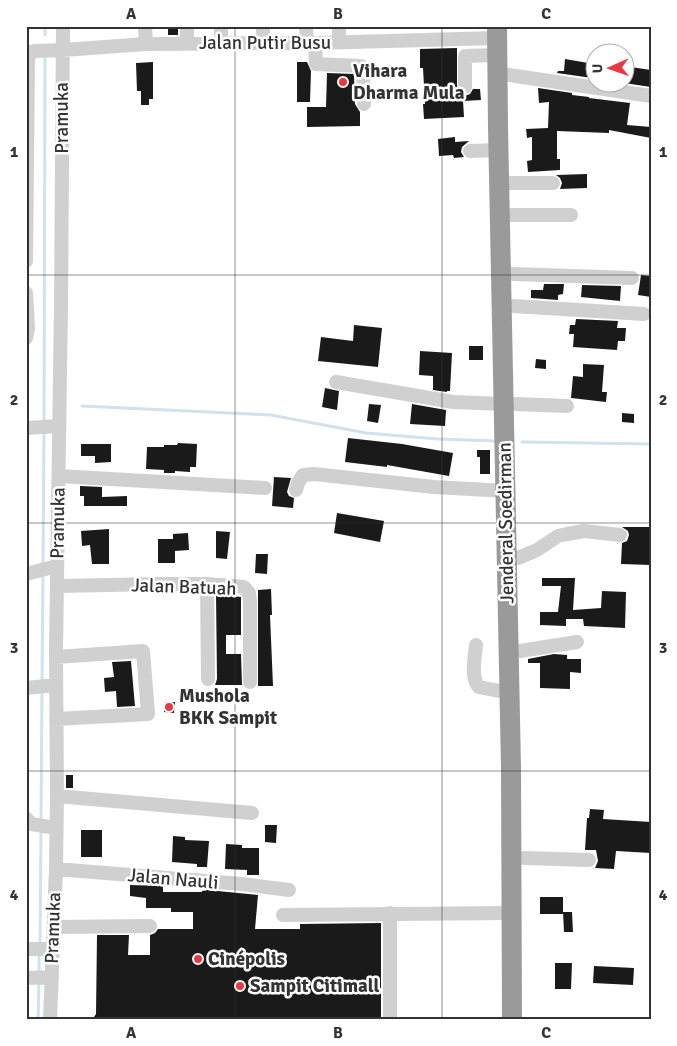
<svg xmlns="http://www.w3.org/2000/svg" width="677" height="1046" viewBox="0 0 677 1046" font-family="Signika,sans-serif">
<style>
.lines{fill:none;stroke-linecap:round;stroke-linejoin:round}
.stream{stroke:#cfe2ee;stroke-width:3}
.building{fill:#1a1a1a}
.minor{stroke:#d0d0d0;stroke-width:14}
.highway{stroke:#9a9a9a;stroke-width:20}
.grid{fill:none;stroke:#333;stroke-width:1;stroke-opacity:0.55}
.poi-dot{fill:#e63946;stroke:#fff;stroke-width:2}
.labels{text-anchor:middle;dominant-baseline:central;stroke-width:5;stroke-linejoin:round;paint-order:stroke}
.street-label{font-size:19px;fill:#333;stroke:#fff}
.poi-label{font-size:19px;font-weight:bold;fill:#333;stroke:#fff;text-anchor:start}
.neatline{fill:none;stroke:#333;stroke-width:2}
.grid-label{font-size:16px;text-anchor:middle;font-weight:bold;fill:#333}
</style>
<rect width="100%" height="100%" fill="#fff"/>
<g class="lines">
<!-- stream -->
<path class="stream" d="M45,35V26
M82,406L271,415L366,433L438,439L497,441
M44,424L45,55
M522,442L651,444
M43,566L44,430
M42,682L43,573
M41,822L42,690
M40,944L41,830
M39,974V953
M38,1020L39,980"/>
</g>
<!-- building -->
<path class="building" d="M168,26H178V35H168Z
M457,48V91L461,95L465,96L470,94L473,89H480L481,100L463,101L464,117L424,119L423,104H425L423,68H420V49Z
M565,59L594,64L592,78L557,73L558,71H564Z
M153,62V99H149V105H141V91H137L136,63Z
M297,62H307L311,71L310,102H297Z
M624,66L651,70V87L624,83Z
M327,73L354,74L355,104L360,112V126L307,127V107H326Z
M538,88L572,93V95L589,97V98L630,103L627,125L651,127V138L609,130V133L557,131V159H560V170L528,172L527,161L532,160V137L527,138L526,129L548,128L549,102L539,103Z
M455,137V142L469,141L462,147L461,152L464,157L454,158L453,155L439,156L438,139Z
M587,174V188L560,189L562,183L560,178L556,175Z
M641,275L651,276V297L638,295Z
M544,284H564L563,294L558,295V300L531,298V290H543Z
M582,285L621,286L620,301L581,297Z
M576,319L618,321L617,328H626L625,341H618L617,350L573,347L574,334H569L570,325H575Z
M354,325L382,328L378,367L318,361L321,337L353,341Z
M469,346H483V360H469Z
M420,351L452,353L450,391H447V392L433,390V376L419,375Z
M536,359L546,360V369L535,368Z
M583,364L604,365L602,392H607L606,402L571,398L573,376L583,377Z
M325,388L339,391L337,410L322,407Z
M369,404L381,405L378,423L367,421Z
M412,404L446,410L445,426L410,424Z
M622,413L634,414V423L622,422Z
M348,438L402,444L453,453L449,476L387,465V467L345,462Z
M178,443L197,444L196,467H190V472L175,471V473H164V470L146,469L147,447H164V445H177Z
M81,444H111V462L95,463V456H81Z
M477,450H490V474H480V457H477Z
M274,477L291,478L287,492L289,496L294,498L293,508L272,506Z
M80,486L102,487V497L127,496V506H84V496H80Z
M337,513L384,521L380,542L334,533Z
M622,527H651V565L621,564L622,543L627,541L629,535L628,531Z
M109,529V564H92L90,545L82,546L81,531Z
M216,531L230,532L227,559L216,558Z
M188,533L189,550L175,551V563H158V539H173V534Z
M256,554H268L267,574L255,573Z
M542,578H575L573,610L601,608L602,591L626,592L625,628L584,626L583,619H566V626L540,625V612H558L561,586H542Z
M271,589L272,615H270L273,686H258V590Z
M216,594L241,597V635H226V654H241L242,685H215L217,679Z
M554,654L567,655V659H581V673L570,672V689L540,688V663H528V659Z
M131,661L135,706L117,707L116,691L105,692L104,678L114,677L112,662Z
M165,702H175L174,713L164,712Z
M66,775H73V788H66Z
M590,809L604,810L603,819L651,822V853L616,851L614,869L595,868L598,861L596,850H585L587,818H589Z
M265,825H277L276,843L265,842Z
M81,830H102V857H81Z
M173,836L185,837V840L209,841L207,867H197V864L172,862Z
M226,844L242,845V848H259V875H247V870L225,869Z
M130,885L163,886V892H202V891L207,890L258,895L255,929H300V924L381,923V1020H92L96,1014L97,935H129L128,955H150V935L155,933L158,929H193V912H171V908H146V898L130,896Z
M540,897H563V914H540Z
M563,912H572L573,932H564Z
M555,963H572L571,989H555Z
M594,966L634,968L633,985L593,983Z"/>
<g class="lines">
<!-- minor -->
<path class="minor" d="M145,26L146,44
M187,26V43
M221,26V43
M263,26V43
M306,26L307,43
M339,26V42
M315,43L316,64L361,66L363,68L364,104
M509,75L651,96
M465,87V56L497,55
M470,151L498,150
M511,183H553
M511,215H571
M26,261L28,59L31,52L35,51L63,50L146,44L315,43L497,38
M513,274L632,278
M26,293L28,329L26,338
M513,306L644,314
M336,382L453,402L504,404
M515,404L567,406
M26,428L59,426
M59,476L265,488
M296,490L298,483L303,475L314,474L434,487L506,491
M518,558L537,550L558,536L567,534L584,531L620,535
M26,574L57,566
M207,584L208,679
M58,586L159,584H207L244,587L249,593L250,601V682
M476,645C475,657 470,678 479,687L509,693
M520,651L577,642
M56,657L143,651L148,714L56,719
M26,688L56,685
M57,796L252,813
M26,818L31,824L56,828
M524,858L589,860
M56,869L242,884L289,890
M283,915L513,913
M54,927L150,926
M26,949H53
M26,978L52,977
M50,1020L56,869L57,796L56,651L61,304L63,26
M390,1020V913"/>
<!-- highway -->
<path class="highway" d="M497,26L498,127L511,767L512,1020"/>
</g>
<!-- grid -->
<path class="grid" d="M235,26V1020M442,26V1020M26,275H651M26,523H651M26,771H651"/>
<!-- markers -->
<g class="poi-dot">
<circle cx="343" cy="82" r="5"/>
<circle cx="169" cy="707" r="5"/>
<circle cx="198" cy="959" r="5"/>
<circle cx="240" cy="986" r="5"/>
</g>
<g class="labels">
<!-- street labels -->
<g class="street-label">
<text x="265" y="43">Jalan Putir Busu</text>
<text transform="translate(62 118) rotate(-90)">Pramuka</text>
<text transform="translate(58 523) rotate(-89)">Pramuka</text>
<text transform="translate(506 523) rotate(-91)">Jenderal Soedirman</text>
<text transform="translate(184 587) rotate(2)">Jalan Batuah</text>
<text transform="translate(173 879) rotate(5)">Jalan Nauli</text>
<text transform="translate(53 928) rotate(-88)">Pramuka</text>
</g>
<!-- poi labels -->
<g class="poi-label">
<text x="353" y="71">Vihara<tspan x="353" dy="22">Dharma Mula</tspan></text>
<text x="179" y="696">Mushola<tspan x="179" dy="22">BKK Sampit</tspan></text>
<text x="208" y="959">Cinépolis</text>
<text x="250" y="986">Sampit Citimall</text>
</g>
</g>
<!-- border -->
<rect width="677" height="1046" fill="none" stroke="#ffffff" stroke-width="55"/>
<!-- north arrow -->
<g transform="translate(610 68) rotate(268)"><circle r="24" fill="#ffffff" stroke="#adadad"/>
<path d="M0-4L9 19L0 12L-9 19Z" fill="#e63946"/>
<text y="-8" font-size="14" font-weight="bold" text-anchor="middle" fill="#333333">U</text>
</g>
<rect x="28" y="28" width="622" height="990" class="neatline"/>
<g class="grid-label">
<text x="131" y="19">A</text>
<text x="338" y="19">B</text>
<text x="546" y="19">C</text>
<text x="14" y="157">1</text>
<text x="663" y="157">1</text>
<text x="14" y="405">2</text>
<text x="663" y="405">2</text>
<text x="14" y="653">3</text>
<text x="663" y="653">3</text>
<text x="14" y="900">4</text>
<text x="663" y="900">4</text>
<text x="131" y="1038">A</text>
<text x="338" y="1038">B</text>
<text x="546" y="1038">C</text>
</g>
</svg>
